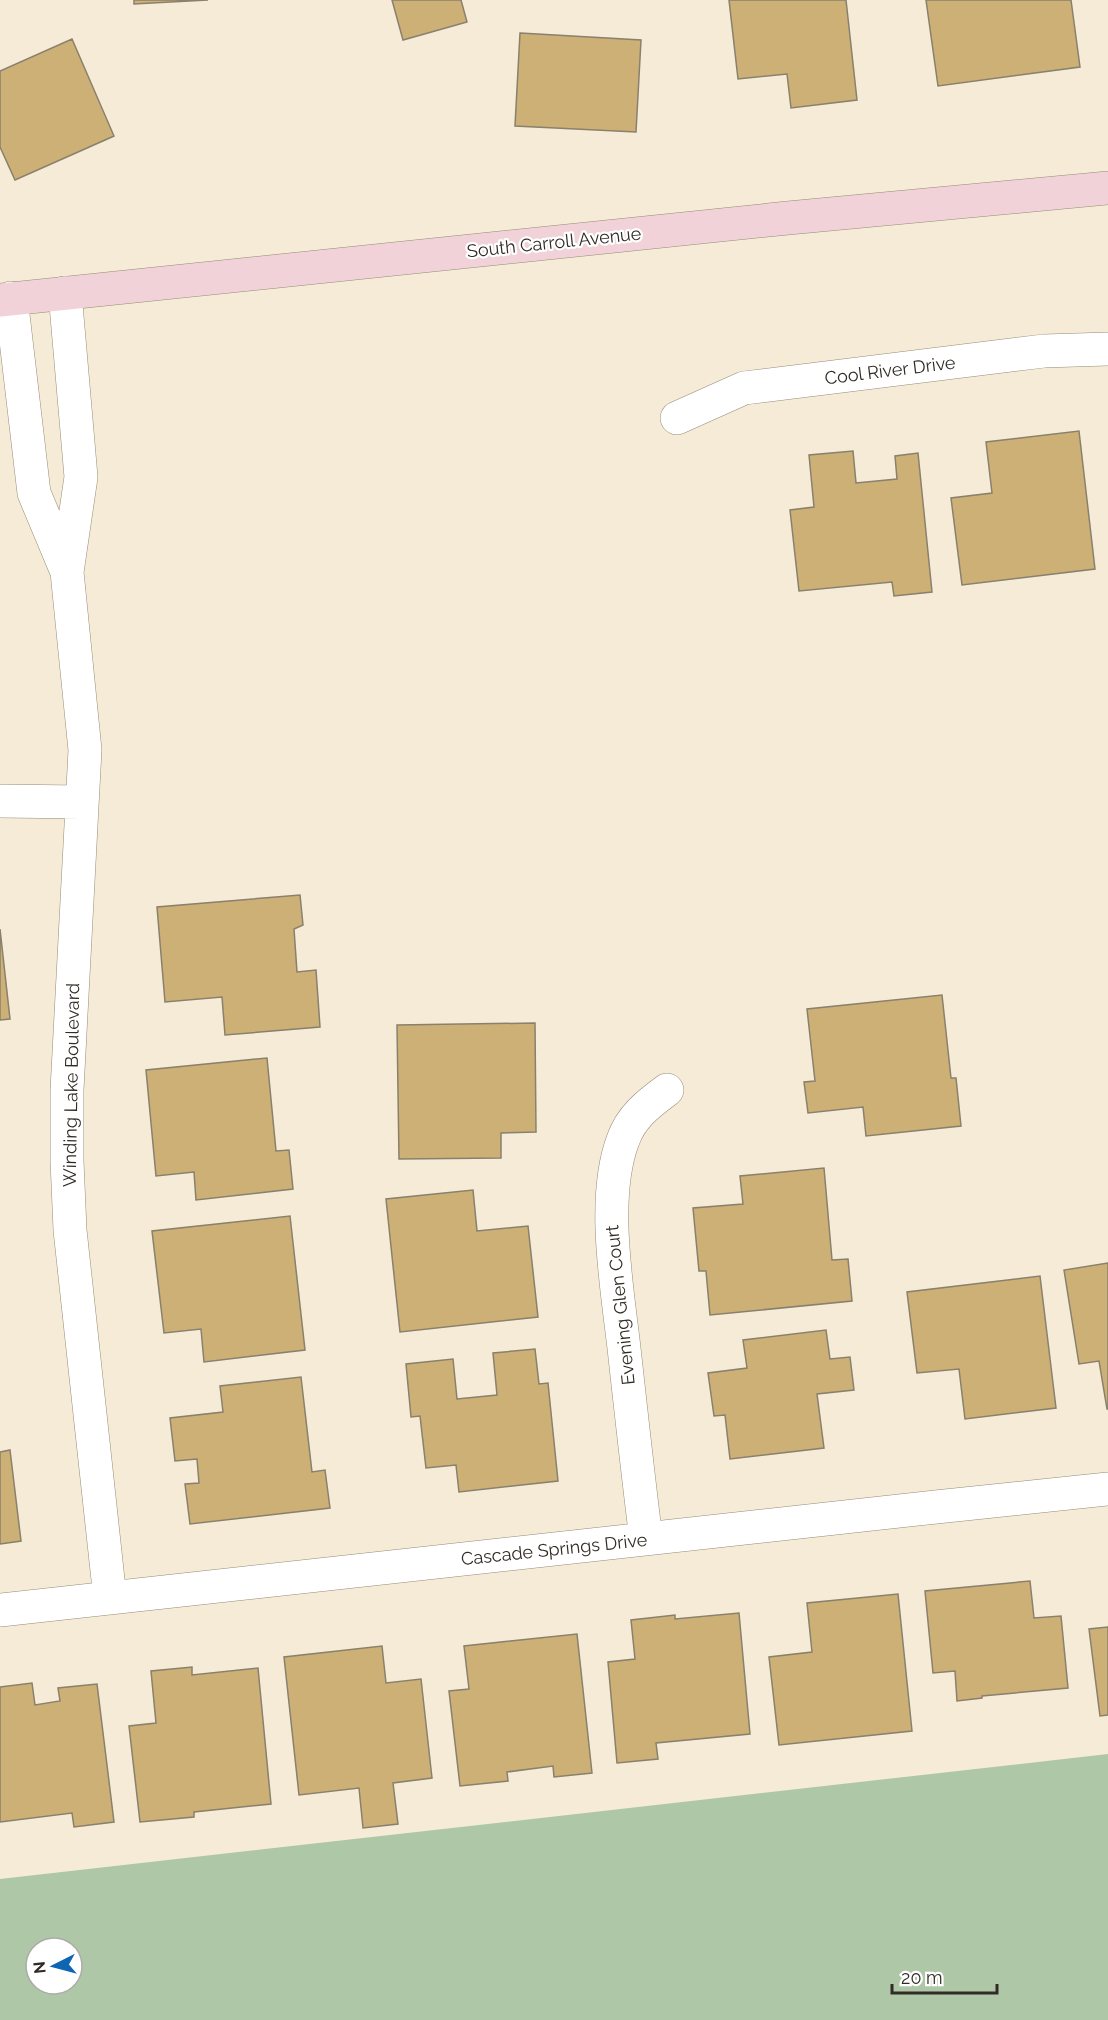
<svg xmlns="http://www.w3.org/2000/svg" width="1108" height="2020" viewBox="0 0 1108 2020" font-family="Raleway,sans-serif">
<style>
.green{fill:#aec7a7;fill-rule:evenodd}
.building{fill:#cdb076;stroke:#89806d;stroke-width:1.5}
.lines{fill:none;stroke-linecap:round;stroke-linejoin:round}
.minor-casing{stroke:#958c79;stroke-width:34}
.secondary-casing{stroke:#958c79;stroke-width:34}
.minor{stroke:#fff;stroke-width:33}
.secondary{stroke:#f1d2d8;stroke-width:33}
.labels{text-anchor:middle;dominant-baseline:central;stroke-width:4.5;stroke-linejoin:round;paint-order:stroke}
.street-label{font-size:18px;fill:#302c25;stroke:#fff}
</style>
<rect width="100%" height="100%" fill="#f5ebd6"/>
<!-- green -->
<path class="green" d="M1108,1754V2020H0V1879ZM36,1948H72V1984H36Z"/>
<!-- building -->
<path class="building" d="M134,0H208L134,4Z
M392,0H461L467,22L403,40Z
M729,0H846L857,100L791,108L787,74L738,79Z
M926,0H1071L1080,67L938,86Z
M520,33L641,40L636,132L515,126Z
M72,39L114,136L15,180L0,147V71Z
M1079,431L1095,569L962,585L951,498L992,493L986,442Z
M853,451L856,483L897,479L895,456L918,453L932,592L894,596L892,582L799,591L790,510L814,507L809,455Z
M300,895L303,925L294,929L297,972L316,970L320,1027L225,1035L222,997L165,1002L157,907Z
M0,929L10,1019L0,1020Z
M942,995L951,1078H956L961,1126L866,1136L863,1107L808,1113L804,1082L815,1081L807,1009Z
M535,1023L536,1132L501,1133V1158L399,1159L397,1025Z
M267,1058L276,1151L289,1150L293,1189L196,1200L194,1172L156,1176L146,1070Z
M824,1168L832,1260L848,1259L852,1301L710,1315L706,1271H699L693,1208L743,1204L740,1176Z
M473,1190L477,1231L528,1226L538,1317L400,1332L386,1199Z
M290,1216L305,1350L204,1362L201,1329L164,1333L152,1231Z
M1108,1263V1409H1107L1099,1361L1079,1364L1064,1270Z
M1040,1276L1056,1408L965,1419L959,1369L917,1373L907,1292Z
M826,1330L830,1359L850,1357L854,1390L817,1394L824,1448L730,1459L725,1415L714,1416L708,1373L747,1368L743,1340Z
M535,1349L539,1384L548,1383L558,1481L459,1492L456,1465L426,1468L420,1416L411,1417L406,1364L453,1359L457,1399L497,1395L493,1353Z
M301,1377L312,1472L325,1470L330,1508L190,1524L185,1484L199,1483L197,1459L175,1461L170,1418L223,1412L220,1386Z
M10,1450L21,1541L0,1544V1452Z
M1030,1581L1034,1618L1061,1616L1068,1688L982,1696V1698L957,1701L955,1671L933,1673L925,1591Z
M898,1594L912,1731L779,1745L769,1657L812,1652L807,1603Z
M739,1613L750,1734L656,1743L658,1759L617,1763L608,1662L635,1659L631,1620L675,1615V1619Z
M1108,1627V1715L1100,1716L1089,1629Z
M577,1634L592,1773L554,1777L553,1766L507,1772L508,1781L460,1786L449,1691L469,1689L464,1646Z
M382,1646L386,1683L421,1679L432,1778L393,1783L398,1824L363,1828L359,1788L299,1795L284,1657Z
M192,1667V1675L258,1668L271,1804L194,1812V1817L140,1822L129,1726L156,1723L151,1671Z
M32,1683L35,1705L60,1701L58,1688L97,1684L114,1822L74,1827L72,1813L0,1822V1687Z"/>
<g class="lines">
<!-- minor casing -->
<g class="minor-casing">
<path id="minor" d="M65,293L81,477L67,572L85,750L67,1090V1161L70,1230L110,1598
M11,298L34,493L67,572
M677,418L744,388L1044,351L1108,349
M0,801L81,802
M646,1539C638,1475 631,1412 624,1348C617,1287 601,1198 623,1140C631,1117 648,1104 667,1090
M0,1610L936,1507L1108,1489"/>
</g>
<!-- secondary casing -->
<g class="secondary-casing">
<path id="secondary" d="M0,300L788,218L1108,188"/>
</g>
<!-- minor -->
<use href="#minor" class="minor"/>
<!-- secondary -->
<use href="#secondary" class="secondary"/>
</g>
<g class="labels">
<!-- street labels -->
<g class="street-label">
<text transform="translate(554 242) rotate(-6)">South Carroll Avenue</text>
<text transform="translate(890 370) rotate(-7)">Cool River Drive</text>
<text transform="translate(71 1085) rotate(-89)">Winding Lake Boulevard</text>
<text transform="translate(620 1305) rotate(-96)">Evening Glen Court</text>
<text transform="translate(554 1549) rotate(-6)">Cascade Springs Drive</text>
</g>
</g>
<!-- north arrow -->
<g transform="translate(54 1966) rotate(264)"><circle r="28" fill="#ffffff" stroke="#acaba8" stroke-width="1.5"/>
<path d="M0-4.5L10 22L0 15L-10 22Z" fill="#0e65b2"/>
<text y="-9" font-size="16" font-weight="bold" text-anchor="middle" fill="#302c25">N</text>
</g>
<!-- scale -->
<path d="M892 1984v9h105v-9" fill="none" stroke="#302c25" stroke-width="3"/>
<text x="901" y="1984" font-size="18" fill="#302c25" stroke="#ffffff" stroke-width="4.5" paint-order="stroke">20 m</text>
</svg>
